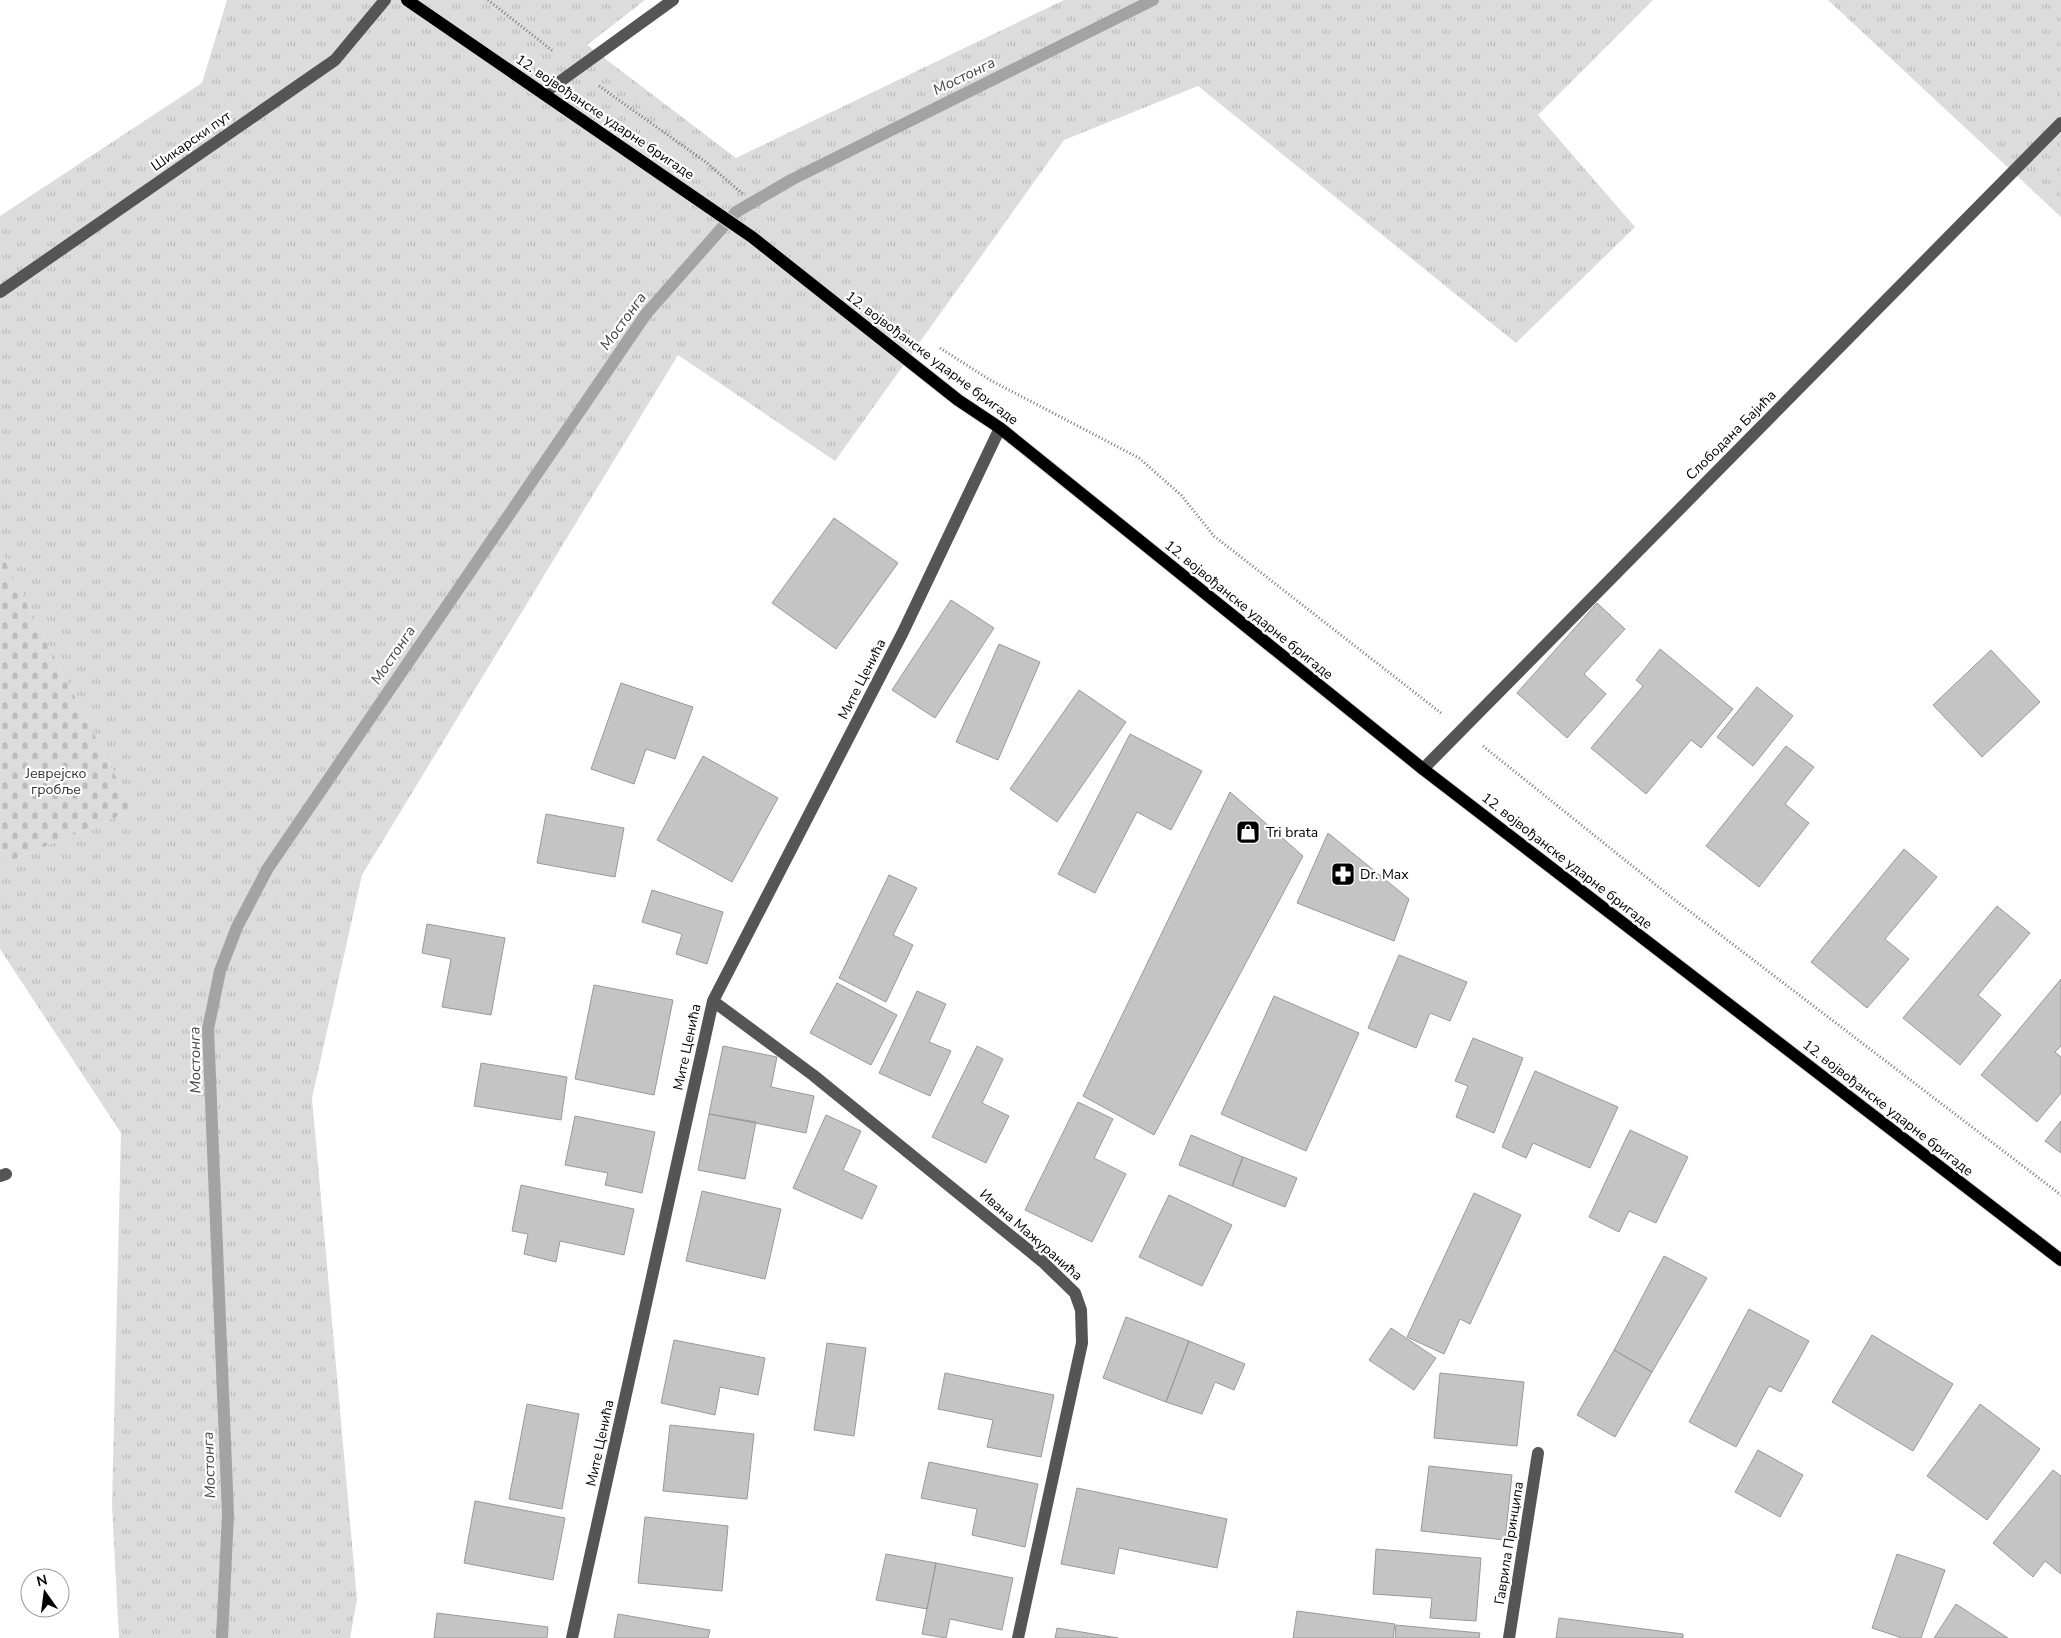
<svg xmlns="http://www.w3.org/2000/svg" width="2061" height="1638" viewBox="0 0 2061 1638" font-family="'Nunito Sans',sans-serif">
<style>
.grass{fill:url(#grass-tufts)}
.cemetery{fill:url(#cemetery-stones)}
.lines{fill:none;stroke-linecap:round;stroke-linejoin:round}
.stream{stroke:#a3a3a3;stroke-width:12}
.building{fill:#c4c4c4;stroke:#999}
.major-casing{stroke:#dbdbdb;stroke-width:14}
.path{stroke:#777;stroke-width:3;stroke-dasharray:1 2.5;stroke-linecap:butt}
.minor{stroke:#555;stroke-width:12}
.major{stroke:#000;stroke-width:12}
.labels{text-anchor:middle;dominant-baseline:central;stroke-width:4.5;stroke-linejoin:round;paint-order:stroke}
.street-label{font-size:14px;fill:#000;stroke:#fff}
.park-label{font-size:14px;fill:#333;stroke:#fff}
.poi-label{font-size:14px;fill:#000;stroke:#fff;text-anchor:start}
.water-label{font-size:15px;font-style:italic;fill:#444;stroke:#fff}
</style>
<defs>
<pattern id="grass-tufts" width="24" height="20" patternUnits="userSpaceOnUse" patternTransform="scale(1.25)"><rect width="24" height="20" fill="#dcdcdc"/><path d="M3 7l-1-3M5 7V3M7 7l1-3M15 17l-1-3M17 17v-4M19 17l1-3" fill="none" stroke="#bbb"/></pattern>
<pattern id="cemetery-stones" width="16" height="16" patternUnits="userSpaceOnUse" patternTransform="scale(1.25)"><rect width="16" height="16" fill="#dcdcdc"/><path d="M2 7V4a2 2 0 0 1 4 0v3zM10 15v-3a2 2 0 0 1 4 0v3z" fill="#bbb"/></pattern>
</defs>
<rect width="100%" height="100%" fill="#fff"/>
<!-- grass -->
<path class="grass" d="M227,0H645L587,45L736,158L1064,0H1653L1538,115L1635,227L1516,343L1198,86L1064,140L835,461L678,355L362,875L312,1098L357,1600L350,1638H119L112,1505L121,1133L0,949V865L133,810L0,551V216L202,83Z
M1828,0H2061V217Z"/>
<!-- cemetery -->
<path class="cemetery" d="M0,551L133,810L0,865Z"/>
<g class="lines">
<!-- stream -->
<path class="stream" d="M222,1638L228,1514L208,1029L220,971L237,927L268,868L646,314L736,212L791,180L1153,0"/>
</g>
<!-- building -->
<path class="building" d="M834,518L898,563L836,649L772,603Z
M951,600L994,628L935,718L892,690Z
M1597,603L1625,629L1584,674L1606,694L1567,738L1517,693Z
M999,644L1040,662L998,760L956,742Z
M1660,649L1733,709L1701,748L1691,740L1646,794L1591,748L1643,686L1636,680Z
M1991,650L2040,702L1982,757L1933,705Z
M621,683L693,707L675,759L646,749L634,784L591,769Z
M1757,687L1793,716L1753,766L1717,737Z
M1079,690L1126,722L1057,822L1010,789Z
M1130,734L1202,771L1171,830L1137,812L1095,893L1058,874Z
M1786,746L1814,767L1785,804L1809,823L1759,887L1706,846Z
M703,756L778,798L732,882L657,840Z
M1230,792L1303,856L1154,1135L1083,1096Z
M546,814L624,828L615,877L537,863Z
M1328,833L1409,899L1394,941L1297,903Z
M1904,849L1937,877L1885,939L1909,959L1867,1008L1811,962Z
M889,875L917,888L893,935L913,945L886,1002L839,978Z
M652,890L723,912L707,964L676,954L682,934L642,922Z
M1997,906L2030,933L1978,995L2001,1015L1960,1065L1903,1018Z
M427,924L505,938L491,1015L442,1007L451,959L422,953Z
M1399,955L1467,982L1450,1021L1430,1013L1416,1048L1368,1028Z
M2061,979V1046L2055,1052L2061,1057V1093L2037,1122L1981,1075Z
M837,983L897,1015L871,1065L810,1033Z
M594,985L673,1000L654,1095L575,1079Z
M917,991L946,1004L929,1042L951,1051L930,1096L879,1073Z
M1274,996L1359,1033L1306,1151L1221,1114Z
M1473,1038L1523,1058L1494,1133L1456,1117L1468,1086L1455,1081Z
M723,1046L777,1057L771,1087L814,1096L806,1133L709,1114Z
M977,1046L1003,1059L982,1103L1009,1116L986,1163L932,1137Z
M481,1063L567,1077L561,1120L474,1106Z
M1535,1071L1618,1107L1590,1168L1533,1143L1526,1158L1502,1147Z
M1078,1102L1113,1119L1094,1158L1126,1174L1092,1242L1025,1210Z
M709,1114L756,1122L745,1179L698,1170Z
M826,1115L861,1131L843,1170L877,1186L862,1219L793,1188Z
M575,1116L655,1132L642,1193L605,1185L608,1173L565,1165Z
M2061,1121V1153L2045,1141Z
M1630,1130L1688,1157L1656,1223L1629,1211L1619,1232L1589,1217Z
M1191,1135L1243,1157L1232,1186L1179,1165Z
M1243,1157L1297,1178L1285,1207L1232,1186Z
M521,1185L634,1209L624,1255L560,1241L556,1262L524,1254L528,1234L512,1231Z
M702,1191L781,1209L765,1279L686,1261Z
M1474,1193L1521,1215L1470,1324L1460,1319L1444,1354L1407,1337Z
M1169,1195L1232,1225L1202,1286L1139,1257Z
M1664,1256L1707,1278L1652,1372L1614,1350Z
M1749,1309L1809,1341L1781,1392L1769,1386L1736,1447L1689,1422Z
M1126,1317L1189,1341L1166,1402L1103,1378Z
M1391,1328L1436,1358L1414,1390L1369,1360Z
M1872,1335L1953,1384L1913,1451L1832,1402Z
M674,1340L765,1358L758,1395L720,1387L715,1415L661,1403Z
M1189,1341L1245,1364L1234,1390L1215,1382L1202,1414L1166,1402Z
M827,1343L866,1348L854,1436L814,1430Z
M1614,1350L1652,1372L1615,1437L1577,1415Z
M945,1373L1054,1395L1041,1457L987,1447L993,1420L938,1409Z
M1440,1373L1524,1382L1517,1446L1434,1438Z
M527,1404L579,1414L562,1509L509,1499Z
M1980,1404L2040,1449L1987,1520L1927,1476Z
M670,1425L754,1434L747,1499L663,1491Z
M1758,1450L1803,1475L1780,1517L1735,1492Z
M929,1462L1038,1484L1025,1547L972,1535L977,1509L921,1498Z
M1429,1466L1512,1475L1505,1540L1421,1531Z
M2053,1470L2061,1476V1574L2045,1561L2033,1577L1993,1543Z
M1077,1488L1227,1519L1217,1568L1119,1548L1114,1574L1061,1564Z
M475,1501L565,1518L553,1580L464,1563Z
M645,1517L728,1526L722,1591L638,1583Z
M1376,1549L1481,1558L1476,1621L1430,1618L1432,1598L1373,1594Z
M886,1554L936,1563L927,1609L876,1600Z
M1897,1554L1945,1570L1921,1638H1902L1872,1628Z
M936,1563L1013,1578L1002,1630L950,1619L946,1638L922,1634Z
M1956,1604L2008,1638H1934Z
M1297,1611L1395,1624L1393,1638H1293Z
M437,1613L548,1627L547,1638H434Z
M618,1614L710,1630L708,1638H614Z
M1559,1618L1683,1634V1638H1556Z
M1396,1625L1480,1633L1479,1638H1395Z
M1057,1628L1118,1638H1055Z"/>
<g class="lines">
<!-- major casing -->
<g class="major-casing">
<path id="major" d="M407,0L752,237L958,400L1000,428L1423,769L2061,1260"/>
</g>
<!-- path -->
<path class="path" d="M488,0L554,52
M599,86L707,163L744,195
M940,348L990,380L1139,458L1181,495L1214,536L1441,713
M1483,746L1671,897L2061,1195"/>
<!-- minor -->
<path class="minor" d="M544,93L673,0
M0,292L335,60L385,0
M1423,769L2061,123
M713,1001L813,1075L1043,1262L1075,1293L1081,1310L1082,1343L1018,1638
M0,1176L6,1174
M572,1638L713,1001L903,632L1000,428
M1509,1638L1538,1453"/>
<!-- major -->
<use href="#major" class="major"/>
</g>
<!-- icons -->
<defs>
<g id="shop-square" transform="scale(1.25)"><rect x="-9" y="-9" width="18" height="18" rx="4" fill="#000" stroke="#fff"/><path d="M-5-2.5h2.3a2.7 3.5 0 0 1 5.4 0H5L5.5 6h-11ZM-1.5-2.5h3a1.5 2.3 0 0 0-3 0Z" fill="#fff"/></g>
<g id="pharmacy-square" transform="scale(1.25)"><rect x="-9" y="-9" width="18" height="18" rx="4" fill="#000" stroke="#fff"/><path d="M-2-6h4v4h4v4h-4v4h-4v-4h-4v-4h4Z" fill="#fff"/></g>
</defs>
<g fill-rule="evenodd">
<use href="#shop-square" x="1248" y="832"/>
<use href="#pharmacy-square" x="1343" y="874"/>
</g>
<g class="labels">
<!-- street labels -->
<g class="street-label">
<text transform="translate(605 117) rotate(34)">12. војвођанске ударне бригаде</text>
<text transform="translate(191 141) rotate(-35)">Шикарски пут</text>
<text transform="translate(932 358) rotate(37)">12. војвођанске ударне бригаде</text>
<text transform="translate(1731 435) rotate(-45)">Слободана Бајића</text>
<text transform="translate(1249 610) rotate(39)">12. војвођанске ударне бригаде</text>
<text transform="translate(862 679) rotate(-63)">Мите Ценића</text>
<text transform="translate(1567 861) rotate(38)">12. војвођанске ударне бригаде</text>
<text transform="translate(687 1047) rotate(-78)">Мите Ценића</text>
<text transform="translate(1888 1108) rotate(38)">12. војвођанске ударне бригаде</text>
<text transform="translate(1031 1235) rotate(41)">Ивана Мажуранића</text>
<text transform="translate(600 1443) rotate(-78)">Мите Ценића</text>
<text transform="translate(1509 1543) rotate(-81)">Гаврила Принципа</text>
</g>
<!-- park labels -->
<g class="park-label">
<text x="56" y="773">Јеврејско<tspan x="56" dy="16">гробље</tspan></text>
</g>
<!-- poi labels -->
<g class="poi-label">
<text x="1266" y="832">Tri brata</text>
<text x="1360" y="874">Dr. Max</text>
</g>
<!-- water labels -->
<g class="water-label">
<text transform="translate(964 76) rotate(-26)">Мостонга</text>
<text transform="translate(623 321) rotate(-54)">Мостонга</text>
<text transform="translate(393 655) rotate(-56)">Мостонга</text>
<text transform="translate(195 1060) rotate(-91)">Мостонга</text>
<text transform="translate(209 1465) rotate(-92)">Мостонга</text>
</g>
</g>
<!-- north arrow -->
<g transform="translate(45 1593) rotate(346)"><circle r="24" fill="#ffffff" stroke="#999999"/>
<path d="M0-4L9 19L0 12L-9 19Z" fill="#000000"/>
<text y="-8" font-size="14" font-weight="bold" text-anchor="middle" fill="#000000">N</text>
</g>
</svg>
